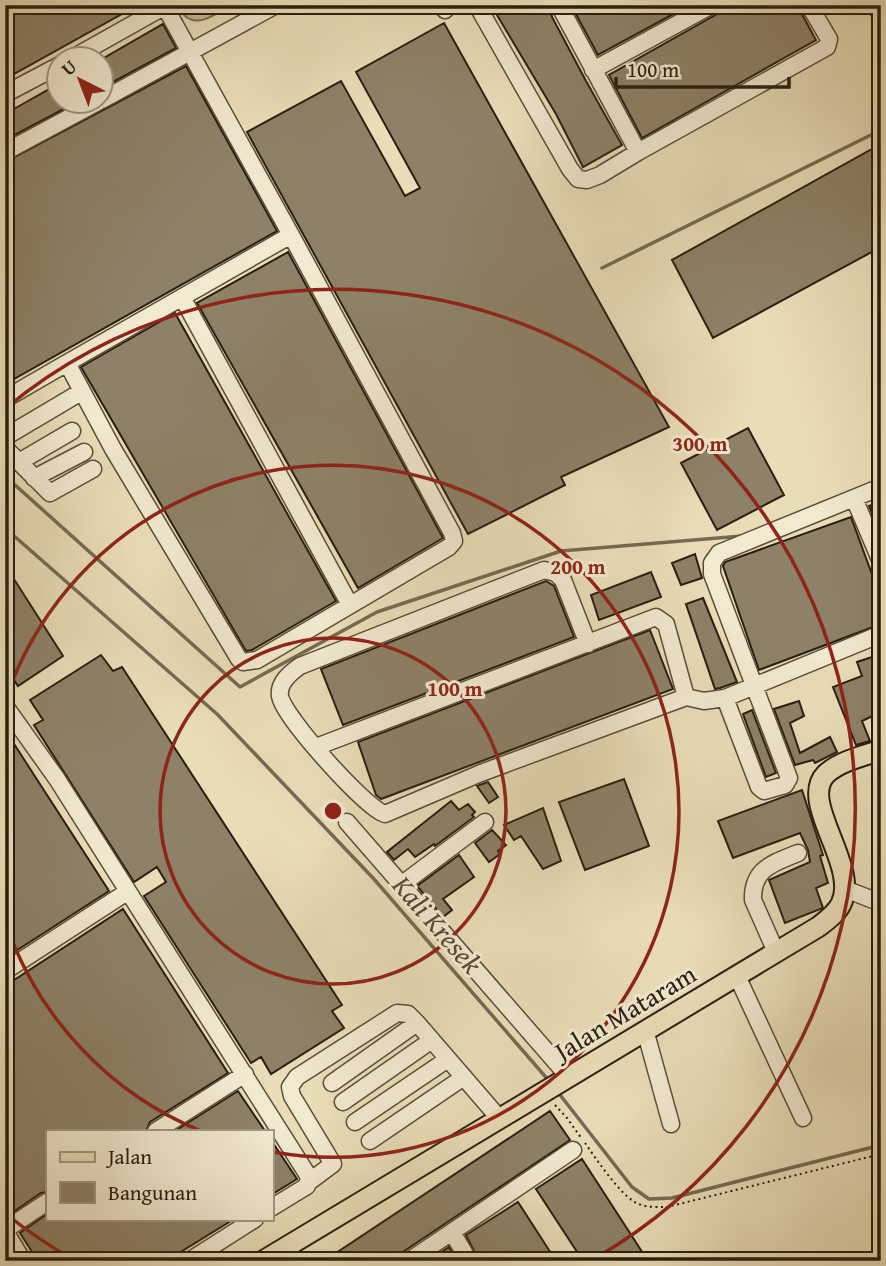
<svg xmlns="http://www.w3.org/2000/svg" width="886" height="1266" viewBox="0 0 886 1266" font-family="'Gentium Book Plus',serif">
<style>
.green{fill:#c8bd9b;stroke:#786e56;stroke-width:2}
.lines{fill:none;stroke-linecap:round;stroke-linejoin:round}
.stream{stroke:#756a53;stroke-width:3.5}
.building{fill:#8d8167;stroke:#291e11;stroke-width:2}
.minor-casing{stroke:#594e3a;stroke-width:19}
.major-casing{stroke:#291e11;stroke-width:23}
.path{stroke:#291e11;stroke-width:2;stroke-dasharray:2 3.5;stroke-linecap:butt}
.minor{stroke:#f1e9d0;stroke-width:16}
.major{stroke:#e9ddb7;stroke-width:19}
.rail-casing{stroke:#291e11;stroke-width:6}
.rail{stroke:#f1e9d0;stroke-width:3.5;stroke-dasharray:10;stroke-linecap:butt}
.ring{fill:none;stroke:#8f2418;stroke-width:3.5}
.labels{text-anchor:middle;dominant-baseline:central;stroke-width:6;stroke-linejoin:round;paint-order:stroke}
.street-label{font-size:26px;fill:#291e11;stroke:#f1e9d0}
.water-label{font-size:28px;font-style:italic;fill:#554a38;stroke:#f1e9d0}
.centre{fill:#8f2418;stroke:#f1e9d0;stroke-width:3.5}
.ring-label{font-size:21px;text-anchor:middle;font-weight:bold;fill:#8f2418;stroke:#f1e9d0;stroke-width:6;stroke-linejoin:round;paint-order:stroke}
</style>
<rect width="100%" height="100%" fill="#e9ddb7"/>
<filter id="stains"><feTurbulence type="fractalNoise" baseFrequency=".00286" numOctaves="4"/><feColorMatrix values="0 0 0 0 .2 0 0 0 0 .09 0 0 0 0 .02 0 0 0 .5 -.17"/></filter>
<radialGradient id="worn" r=".72"><stop offset=".6" stop-color="#630" stop-opacity="0"/><stop offset="1" stop-color="#630" stop-opacity=".3"/></radialGradient>
<!-- green -->
<path class="green" d="M183,5H231C217,13 198,29 184,15Z"/>
<g class="lines">
<!-- stream -->
<path class="stream" d="M602,268L881,130
M5,476L240,687L377,612L561,551L742,536
M5,528L217,714L373,878L550,1082
M557,1091L632,1187L649,1199L672,1198L881,1145"/>
</g>
<!-- building -->
<path class="building" d="M5,5H138L5,79Z
M491,5H549L552,17L586,81L622,145L583,167L556,114Z
M571,5H690L598,55Z
M722,5H797L816,40L642,138L609,75L717,14Z
M444,23L669,427L561,477L565,485L468,534L247,132L341,81L405,196L420,188L356,72Z
M163,24L176,48L102,88V59Z
M186,66L277,231L5,384V162Z
M60,83V102H77L5,140V114Z
M881,144V247L713,338L672,260Z
M288,252L443,538L358,588L197,303Z
M175,313L336,601L252,650L246,651L81,367Z
M748,428L784,495L717,530L681,463Z
M881,501V534L869,506Z
M851,517L881,599V624L759,670L723,566L725,562Z
M695,554L702,578L681,585L672,563Z
M5,565L63,656L18,686L5,667Z
M651,572L661,597L599,620L591,595Z
M546,581L554,586L574,637L343,725L321,669Z
M703,598L737,682L720,688L715,689L686,604Z
M650,630L673,689L381,799L376,795L358,742Z
M101,655L113,671L122,667L342,1005L332,1011L344,1028L271,1074L261,1057L251,1063L144,896L166,882L157,867L134,882L34,725L43,720L30,700Z
M875,656L878,666L881,665V712L862,721L870,741L856,745L833,687L862,676L857,662Z
M799,701L804,716L790,723L800,753L830,737L837,752L815,763L813,760L795,765L774,709Z
M752,710L776,773L766,777L743,714Z
M5,730L109,891L5,958Z
M624,779L649,846L585,870L559,802Z
M488,782L498,797L489,803L477,786Z
M802,790L823,855L820,856L828,883L816,888L823,908L785,923L769,880L810,862L808,850L800,833L733,858L718,821Z
M451,801L459,810L468,804L475,812L472,815L474,817L435,846L434,844L415,857L408,849L394,860L387,852Z
M543,808L561,861L543,869L521,836L514,840L504,825Z
M492,830L506,845L498,851L500,854L489,862L475,843Z
M459,855L474,877L443,899L452,910L443,917L417,886Z
M123,909L228,1073L150,1122L146,1131H47V1192L41,1193L6,1217L5,986Z
M238,1091L265,1131H175Z
M550,1111L570,1140L403,1252L399,1261H324Z
M271,1140L297,1179L271,1195Z
M582,1159L648,1261H583L536,1189Z
M518,1202L556,1261H479L466,1235Z
M47,1214V1219H234L166,1261H38L20,1233Z
M449,1247L457,1261H428Z"/>
<g class="lines">
<!-- minor casing -->
<g class="minor-casing">
<path id="minor" d="M442,5L445,10
M477,5L570,169L578,179L587,180L600,175L638,152L827,47L829,39L809,5
M559,5L638,152
M69,60L167,5
M593,70L712,5
M5,94L60,65
M102,100L276,5
M5,152L98,102
M182,297L350,605
M67,363L291,235
M5,399L67,363L113,449L239,659L243,662L257,660L449,547L454,541L452,533L291,235L164,5
M5,437L81,392
M5,448L50,493L93,469
M19,462L72,431
M34,478L84,452
M854,498L881,562
M588,644L563,580L556,573L544,570L300,666C290,673 278,683 280,696C283,716 365,808 385,814L481,773L686,697L704,701L725,698L881,634
M725,698L759,787L764,791L785,785L789,778L712,574V563L719,553L881,487
M5,706L57,779L309,1177L307,1186L271,1208
M316,747L656,617L666,624L686,697
M347,822L568,1076
M401,885L485,822
M845,889L881,903
M776,952L753,900C752,868 774,863 798,853
M5,971L127,892
M737,976L803,1118
M645,1030L671,1124
M332,1083L417,1023
M343,1102L432,1040
M355,1122L448,1059
M156,1131L245,1074
M370,1141L464,1077
M310,1181L333,1164L292,1096L290,1087L297,1077L397,1013L408,1014L417,1023L499,1118
M5,1230L47,1202
M5,1231L23,1261
M452,1232L469,1261
M283,1249L290,1261
M189,1261L255,1219
M409,1261L573,1150"/>
</g>
<!-- major casing -->
<g class="major-casing">
<path id="major" d="M263,1261L818,927C826,921 836,914 841,904C860,866 798,802 826,774C840,761 863,756 881,750"/>
</g>
<!-- path -->
<path class="path" d="M555,1105L567,1118L582,1139
M585,1143C597,1160 617,1190 633,1201C643,1208 656,1207 667,1207L881,1154"/>
<!-- minor -->
<use href="#minor" class="minor"/>
<!-- major -->
<use href="#major" class="major"/>
<!-- rail casing -->
<g class="rail-casing">
<path id="rail" d="M868,5L881,29"/>
</g>
<!-- rail -->
<use href="#rail" class="rail"/>
</g>
<!-- distance rings -->
<g class="ring">
<circle cx="333" cy="811" r="173"/>
<path d="M201 1131A346 346 0 0 1 6 924M6 698A346 346 0 1 1 273 1152"/>
<path d="M74 1260A519 519 0 0 1 6 1214M6 408A519 519 0 1 1 592 1260"/>
</g>
<g class="labels">
<!-- street labels -->
<g class="street-label">
<text transform="translate(625 1012) rotate(-31)">Jalan Mataram</text>
</g>
<!-- water labels -->
<g class="water-label">
<text transform="translate(438 924) rotate(49)">Kali Kresek</text>
</g>
</g>
<circle cx="333" cy="811" r="10" class="centre"/>
<g class="ring-label">
<text x="700" y="451">300 m</text>
<text x="578" y="574">200 m</text>
<text x="455" y="696">100 m</text>
</g>
<!-- margin -->
<rect width="886" height="1266" fill="none" stroke="#e9ddb7" stroke-width="28"/>
<rect x="7" y="7" width="872" height="1252" fill="none" stroke="#291e11" stroke-width="3.5"/>
<rect x="14" y="14" width="858" height="1238" fill="none" stroke="#291e11" stroke-width="2"/>
<!-- legend -->
<rect x="46" y="1130" width="228" height="91" fill="#f1e9d0" stroke="#a19884" stroke-width="2"/>
<rect x="60" y="1152" width="35" height="10" fill="#e9ddb7" stroke="#a19884" stroke-width="2"/>
<text x="108" y="1164" font-size="21" fill="#291e11">Jalan</text>
<rect x="60" y="1182" width="35" height="21" fill="#8d8167" stroke="#a19884" stroke-width="2"/>
<text x="108" y="1200" font-size="21" fill="#291e11">Bangunan</text>
<!-- north arrow -->
<g transform="translate(80 80) rotate(318)"><circle r="33" fill="#f1e9d0" stroke="#a19884" stroke-width="2"/>
<path d="M0-5L12 26L0 18L-12 26Z" fill="#8f2418"/>
<text y="-10" font-size="19" font-weight="bold" text-anchor="middle" fill="#291e11">U</text>
</g>
<!-- scale -->
<path d="M616 77v10h173v-10" fill="none" stroke="#291e11" stroke-width="3.5"/>
<text x="627" y="77" font-size="21" fill="#291e11" stroke="#f1e9d0" stroke-width="5" paint-order="stroke">100 m</text>
<rect width="100%" height="100%" filter="url(#stains)"/>
<rect width="100%" height="100%" fill="url(#worn)"/>
</svg>
